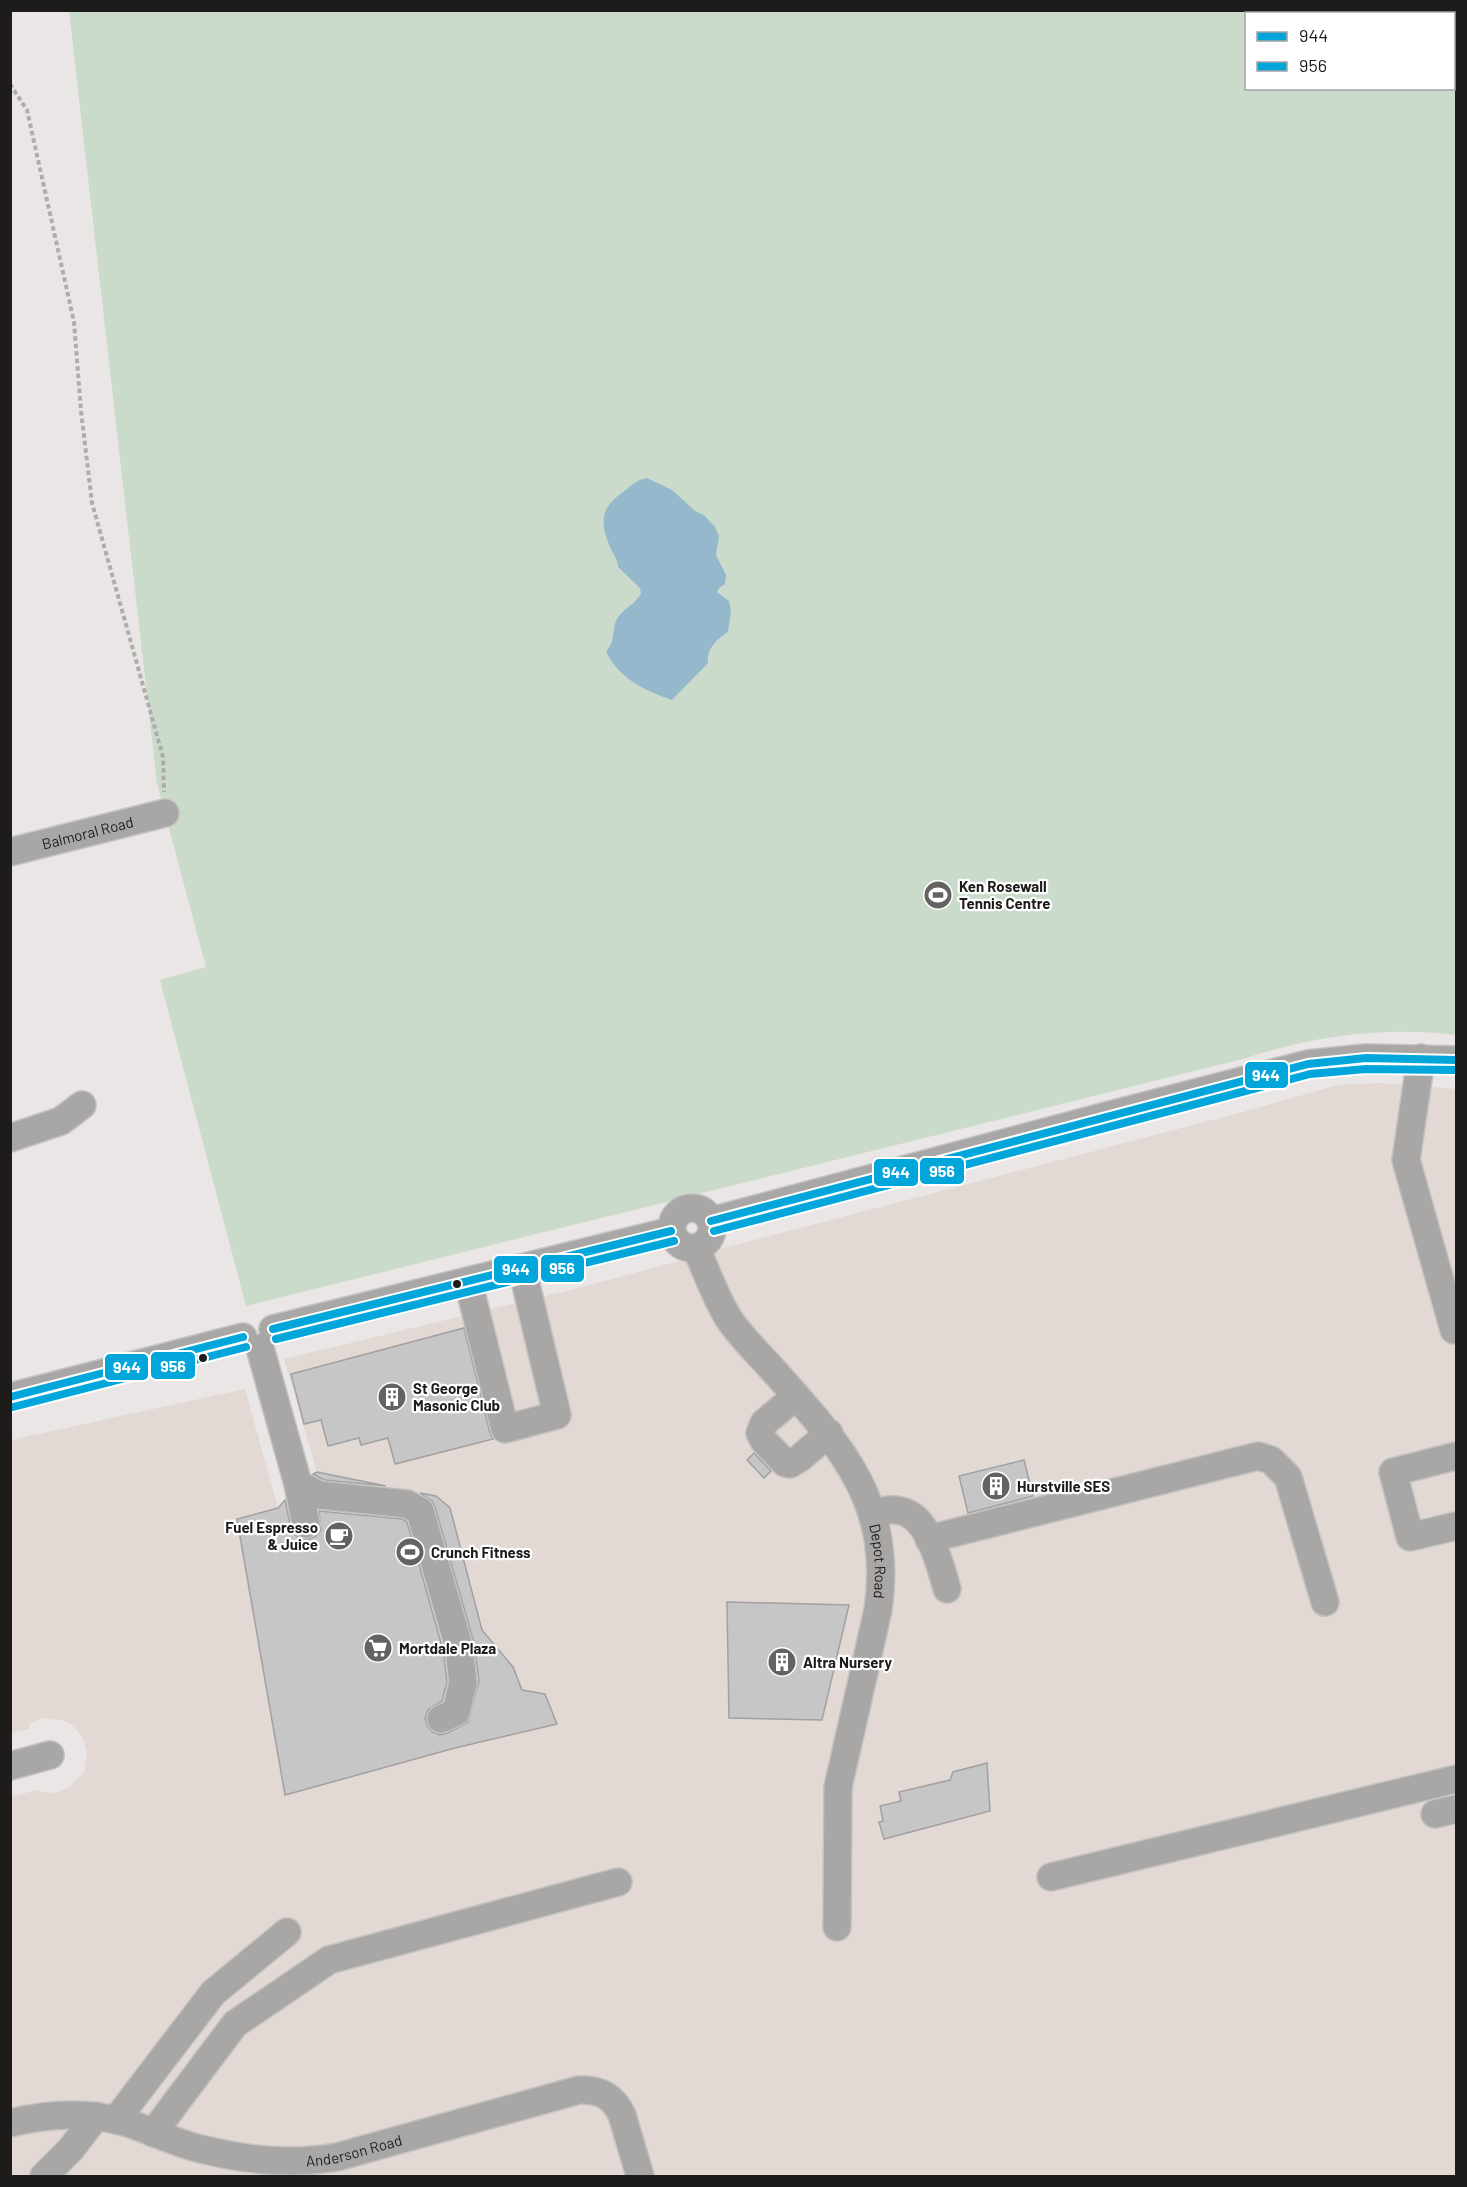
<svg xmlns="http://www.w3.org/2000/svg" width="1467" height="2187" viewBox="0 0 1467 2187" font-family="Barlow,sans-serif">
<style>
.built{fill:#e2d8d4}
.green{fill:#cadbcb;fill-rule:evenodd}
.water{fill:#95b8cd}
.building{fill:#c7c6c6;stroke:#a2a0a0;stroke-width:1.5}
.lines{fill:none;stroke-linecap:round;stroke-linejoin:round}
.minor-casing{stroke:#c4c2c1;stroke-width:30}
.path{stroke:#aeacac;stroke-width:4;stroke-dasharray:4.5 3;stroke-linecap:butt}
.minor{stroke:#a8a7a6;stroke-width:27}
.bus-1-casing{stroke:#fff;stroke-width:12}
.bus-2-casing{stroke:#fff;stroke-width:12}
.bus-1{stroke:#03a6da;stroke-width:8}
.bus-2{stroke:#03a6da;stroke-width:8}
.bus-dot{fill:#1e1c1b;stroke:#fff;stroke-width:2}
.labels{text-anchor:middle;dominant-baseline:central;stroke-width:4.5;stroke-linejoin:round;paint-order:stroke}
.street-label{font-size:15px;fill:#1e1c1b;stroke:#fff}
.poi-label{font-size:15px;font-weight:bold;fill:#1e1c1b;stroke:#fff;text-anchor:start}
.line-badge{stroke:#fff;stroke-width:2}
.badge-label{font-size:16px;text-anchor:middle;font-weight:bold;fill:#fff}
</style>
<rect width="100%" height="100%" fill="#e9e6e5"/>
<!-- built -->
<path class="built" d="M1378,1083L1456,1089V2176H11V1797L37,1790L48,1793L59,1792L69,1787L84,1772L87,1752L82,1736L71,1724L62,1720L42,1718L29,1724L30,1729L11,1733V1440L245,1389L278,1508L237,1520L285,1795L455,1748L557,1723L545,1694L522,1690L513,1667L482,1630L450,1508L436,1496L317,1472L284,1359L579,1288L716,1251V1250L1239,1113L1338,1085Z"/>
<!-- green -->
<path class="green" d="M69,11H1456V1035C1385,1026 1311,1036 1243,1059L246,1306L160,980L206,967L157,783ZM1246,14H1454V88H1246Z"/>
<!-- water -->
<path class="water" d="M647,478L672,490L694,510L705,516L715,527L719,536L716,555L726,575L725,584L719,588L717,592L729,601L731,611L728,632C717,639 706,649 708,663L672,700C644,690 621,680 606,652C617,638 611,633 616,621C622,608 636,605 641,593L640,588L618,567C618,560 614,556 611,549C600,524 599,509 623,492C632,486 635,480 647,478Z"/>
<!-- building -->
<path class="building" d="M464,1328L490,1433L493,1439L395,1464L388,1438L361,1445L359,1438L328,1446L321,1420L304,1424L291,1374Z
M754,1453L771,1471L764,1478L747,1460Z
M1024,1460L1033,1496L968,1513L959,1476Z
M317,1472L386,1486L324,1480L313,1474Z
M420,1493L436,1496L450,1508L482,1630L513,1667L522,1690L545,1694L557,1724L455,1748L285,1795L237,1519L278,1508L285,1500L291,1528L295,1535L302,1539H310L316,1536L321,1530L319,1511L402,1519L407,1522L443,1650L447,1682L442,1701L428,1710L425,1718L427,1725L432,1732L440,1735L448,1733L468,1722L479,1681L474,1643L435,1507L432,1501Z
M727,1602L849,1605L822,1720L729,1718Z
M987,1763L990,1811L884,1839L879,1822L883,1821L880,1806L901,1801L899,1792L950,1780L953,1772Z"/>
<g class="lines">
<!-- minor casing -->
<g class="minor-casing">
<g id="minor">
<path id="s1" d="M10,852L165,813"/>
<path d="M1421,1058L1406,1160L1454,1330L1456,1329"/>
<path d="M10,1138L61,1121L82,1105"/>
<circle cx="692" cy="1228" r="20"/>
<path d="M711,1221L1110,1115L1308,1064L1366,1058L1456,1060"/>
<path id="s2" d="M696,1248C707,1272 716,1300 731,1322C743,1339 759,1354 773,1370C840,1445 894,1502 878,1610L838,1787L837,1927"/>
<path d="M468,1281L505,1429L557,1415L522,1268"/>
<path d="M273,1329L671,1231"/>
<path d="M260,1348L298,1484L306,1524"/>
<path d="M796,1396L764,1423L760,1433L764,1441L785,1463L790,1464L800,1458L829,1433"/>
<path d="M10,1397L243,1337"/>
<path d="M1456,1456L1393,1472L1410,1537L1456,1526"/>
<path d="M298,1484L319,1495L407,1504L420,1511L459,1647L463,1683L456,1712L441,1719"/>
<path d="M873,1513C882,1511 892,1508 901,1511C929,1517 940,1565 947,1589"/>
<path d="M929,1539L1258,1456L1271,1460L1288,1477L1325,1602"/>
<path d="M10,1766L50,1755"/>
<path d="M1435,1814L1456,1809"/>
<path d="M1051,1877L1456,1779"/>
<path d="M116,2120L213,1993L287,1932"/>
<path id="s3" d="M10,2123C50,2113 88,2111 128,2123C152,2131 176,2143 201,2149C245,2160 292,2165 337,2157L579,2090C600,2089 613,2096 622,2115L640,2176"/>
<path d="M153,2133L235,2024L329,1960L618,1882"/>
<path d="M44,2176L71,2149L96,2116"/>
</g>
</g>
<!-- path -->
<path class="path" d="M10,84L27,110L74,322L81,411L92,503L163,757L164,792"/>
<!-- minor -->
<use href="#minor" class="minor"/>
<!-- bus-1 casing -->
<g class="bus-1-casing">
<path id="bus-1" d="M711,1221L1308,1064L1366,1058L1456,1060
M273,1329L671,1231
M10,1397L243,1337"/>
</g>
<!-- bus-2 casing -->
<g class="bus-2-casing">
<path id="bus-2" d="M714,1231L1310,1074L1366,1069L1456,1070
M276,1339L674,1241
M13,1407L246,1347"/>
</g>
<!-- bus-1 -->
<use href="#bus-1" class="bus-1"/>
<!-- bus-2 -->
<use href="#bus-2" class="bus-2"/>
</g>
<!-- icons -->
<defs>
<g id="stadium-disc" transform="scale(1.5)"><circle r="9.5" fill="#656362" stroke="#fff"/><path d="M0-5a6.5 5 0 1 0 0 10a6.5 5 0 1 0 0-10ZM-3.5-1.8h7v3.6h-7Z" fill="#fff"/></g>
<g id="building-disc" transform="scale(1.5)"><circle r="9.5" fill="#656362" stroke="#fff"/><path d="M-4-6H4V6H1V3H-1V6H-4ZM-2.5-4.3h1.7v1.8h-1.7ZM.8-4.3h1.7v1.8H.8ZM-2.5-1h1.7V.8h-1.7ZM.8-1h1.7V.8H.8Z" fill="#fff"/></g>
<g id="cafe-disc" transform="scale(1.5)"><circle r="9.5" fill="#656362" stroke="#fff"/><path d="M-5.5-4.5H6V0H3Q3 3.5 0 3.5H-2.5Q-5.5 3.5-5.5 0ZM3-3.2v2h1.7v-2ZM-6 4.5H4V6H-6Z" fill="#fff"/></g>
<g id="supermarket-disc" transform="scale(1.5)"><circle r="9.5" fill="#656362" stroke="#fff"/><path d="M-6-5.5h2.5l.6 2H6L4.5 2H-2.5L-4.4-4H-6ZM-1.5 3.2a1.3 1.3 0 1 0 .1 0ZM3 3.2a1.3 1.3 0 1 0 .1 0Z" fill="#fff"/></g>
</defs>
<g fill-rule="evenodd">
<use href="#stadium-disc" x="938" y="895"/>
<use href="#building-disc" x="392" y="1397"/>
<use href="#building-disc" x="996" y="1486"/>
<use href="#cafe-disc" x="339" y="1536"/>
<use href="#stadium-disc" x="410" y="1552"/>
<use href="#supermarket-disc" x="378" y="1648"/>
<use href="#building-disc" x="782" y="1662"/>
</g>
<!-- markers -->
<g class="bus-dot">
<circle cx="457" cy="1284" r="5"/>
<circle cx="203" cy="1358" r="5"/>
</g>
<g class="labels">
<!-- street labels -->
<g class="street-label">
<text stroke="none"><textPath href="#s1" startOffset="80">Balmoral Road</textPath></text>
<text stroke="none"><textPath href="#s2" startOffset="370">Depot Road</textPath></text>
<text stroke="none"><textPath href="#s3" startOffset="352">Anderson Road</textPath></text>
</g>
<!-- poi labels -->
<g class="poi-label">
<text x="959" y="886">Ken Rosewall<tspan x="959" dy="17">Tennis Centre</tspan></text>
<text x="413" y="1388">St George<tspan x="413" dy="17">Masonic Club</tspan></text>
<text x="1017" y="1486">Hurstville SES</text>
<text x="318" y="1527" text-anchor="end">Fuel Espresso<tspan x="318" dy="17">&amp; Juice</tspan></text>
<text x="431" y="1552">Crunch Fitness</text>
<text x="399" y="1648">Mortdale Plaza</text>
<text x="803" y="1662">Altra Nursery</text>
</g>
</g>
<g class="line-badge">
<rect x="1244" y="1061" width="45" height="28" rx="6" fill="#03a6da"/>
<rect x="919" y="1157" width="46" height="28" rx="6" fill="#03a6da"/>
<rect x="873" y="1158" width="46" height="29" rx="6" fill="#03a6da"/>
<rect x="540" y="1254" width="45" height="29" rx="6" fill="#03a6da"/>
<rect x="493" y="1255" width="46" height="29" rx="6" fill="#03a6da"/>
<rect x="150" y="1351" width="46" height="29" rx="6" fill="#03a6da"/>
<rect x="104" y="1353" width="45" height="28" rx="6" fill="#03a6da"/>
</g>
<g class="badge-label">
<text x="1266" y="1081">944</text>
<text x="942" y="1177">956</text>
<text x="896" y="1178">944</text>
<text x="562" y="1274">956</text>
<text x="516" y="1275">944</text>
<text x="173" y="1372">956</text>
<text x="127" y="1373">944</text>
</g>
<!-- border -->
<rect width="1467" height="2187" fill="none" stroke="#1e1c1b" stroke-width="24"/>
<!-- legend -->
<rect x="1245" y="12" width="210" height="78" fill="#ffffff" stroke="#a5a4a4" stroke-width="1.5"/>
<rect x="1257" y="32" width="30" height="9" fill="#03a6da" stroke="#a5a4a4" stroke-width="1.5"/>
<text x="1299" y="42" font-size="18" fill="#1e1c1b">944</text>
<rect x="1257" y="62" width="30" height="9" fill="#03a6da" stroke="#a5a4a4" stroke-width="1.5"/>
<text x="1299" y="72" font-size="18" fill="#1e1c1b">956</text>
</svg>
